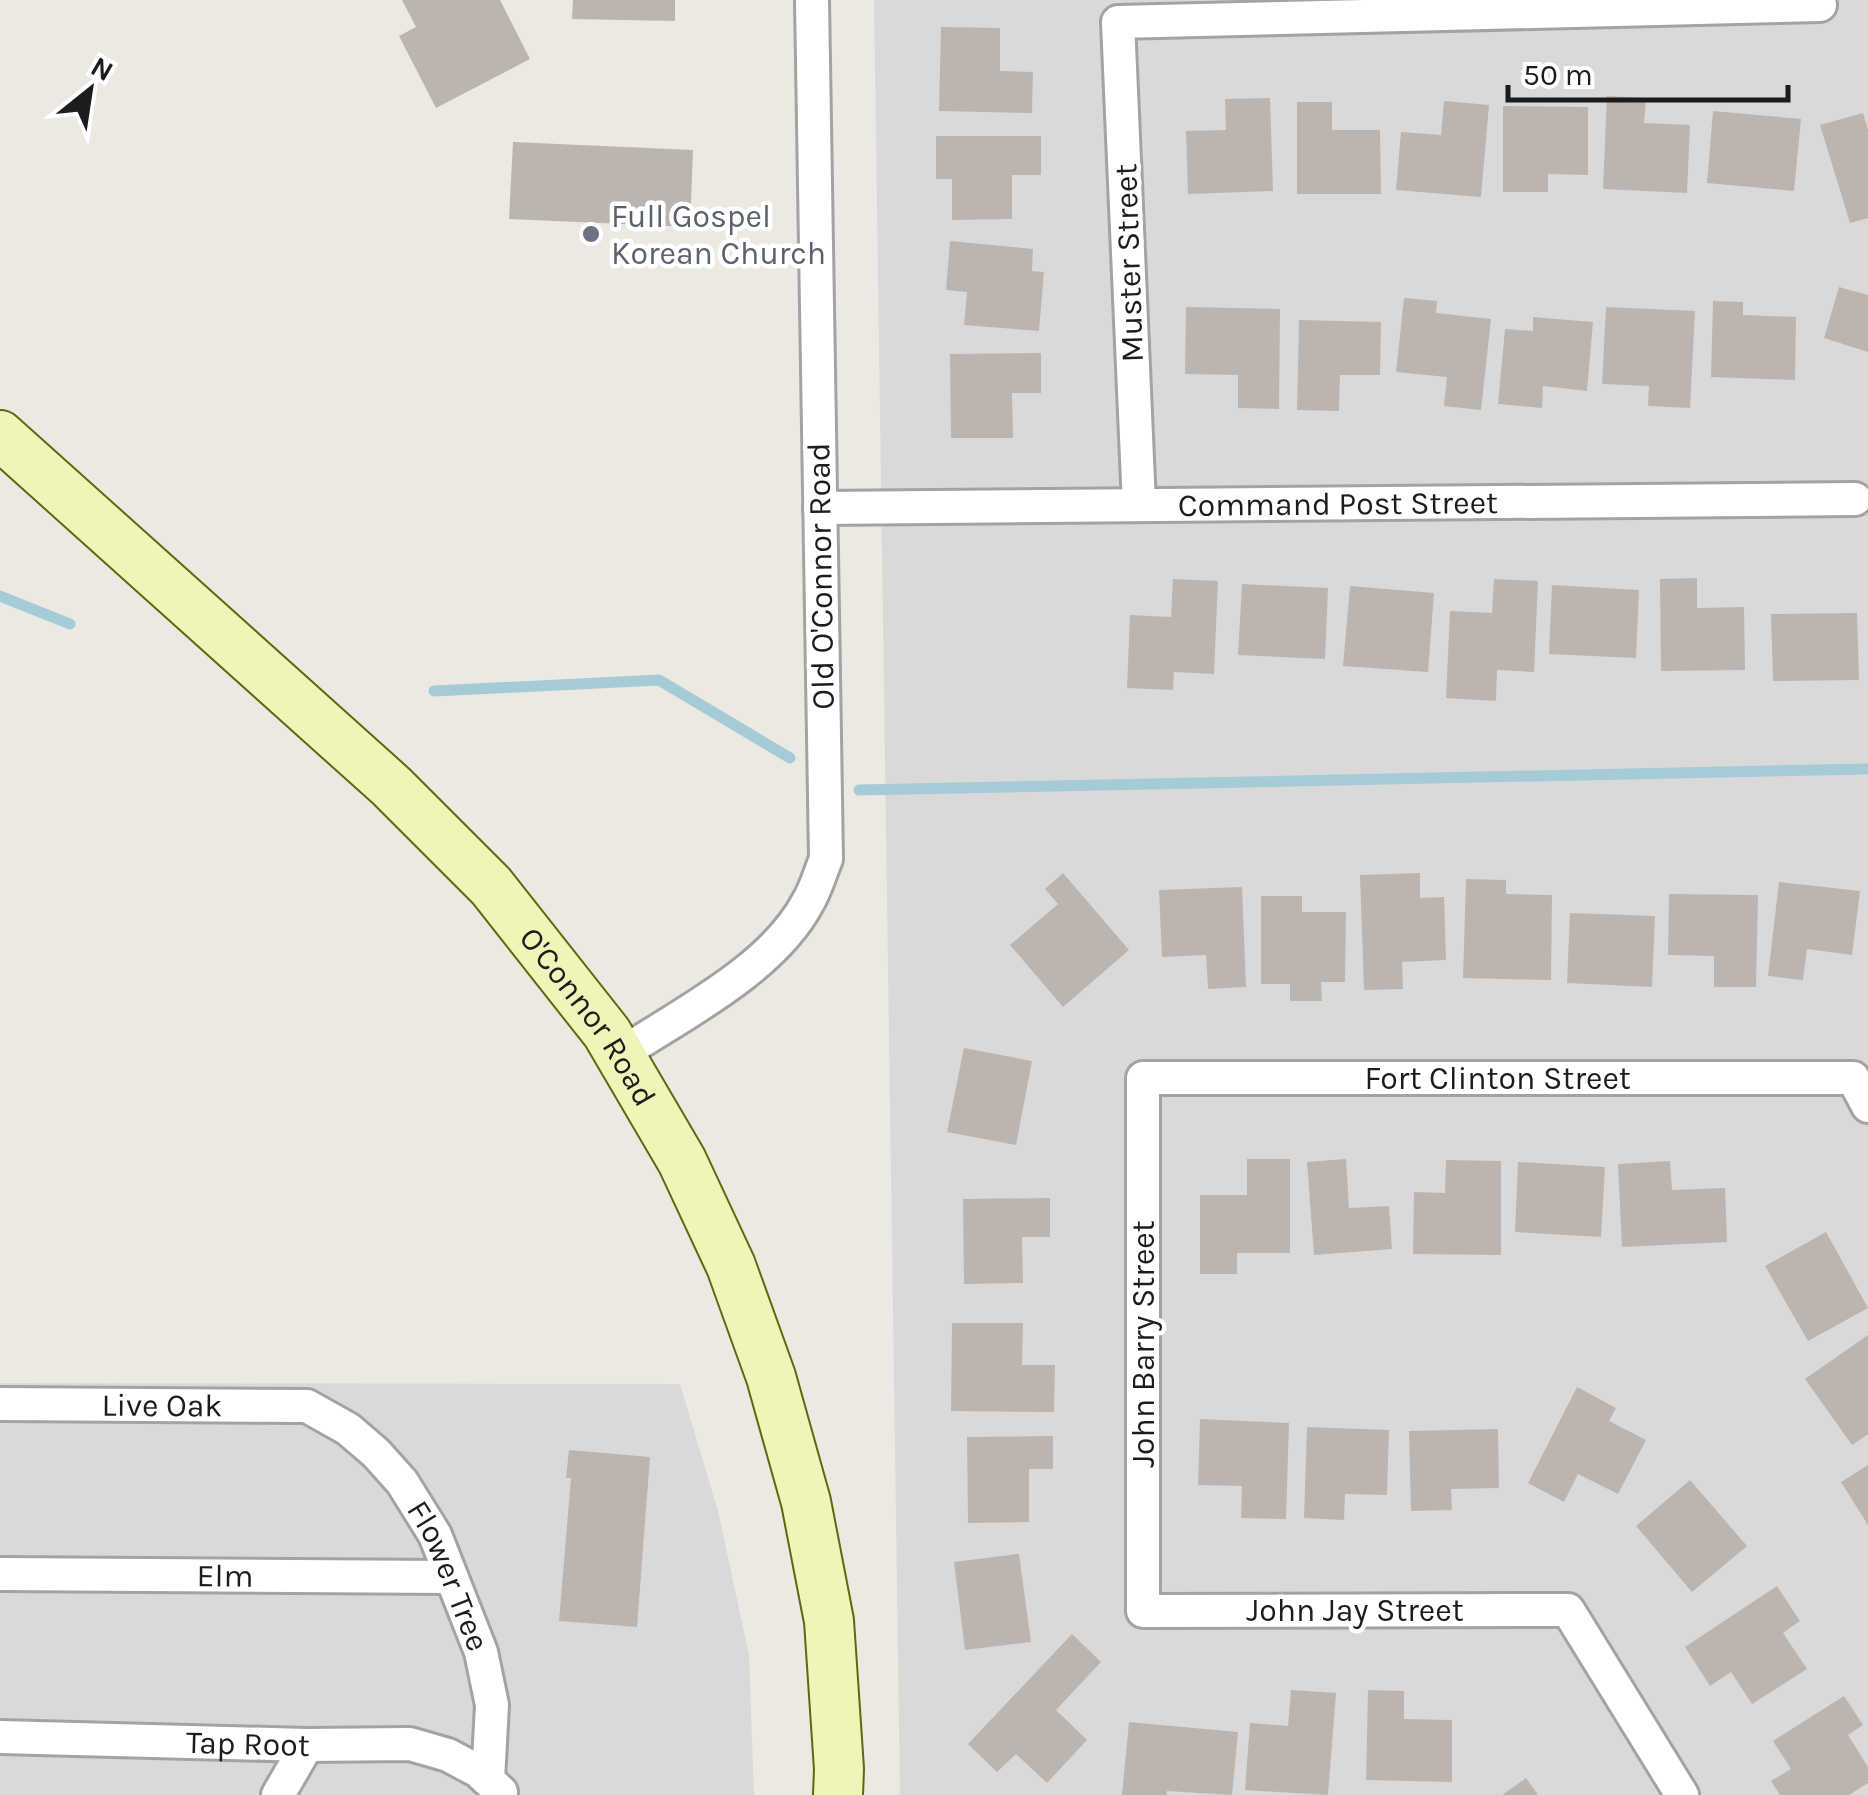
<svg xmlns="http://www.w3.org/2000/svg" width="1868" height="1795" viewBox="0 0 1868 1795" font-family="Karla,sans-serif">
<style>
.residential{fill:#dad9d9}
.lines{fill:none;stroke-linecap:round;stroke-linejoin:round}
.stream{stroke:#a5cbd7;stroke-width:11}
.building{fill:#bcb5af}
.minor-casing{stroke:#a3a3a3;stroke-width:38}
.secondary-casing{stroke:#5e690d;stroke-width:52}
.minor{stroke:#fff;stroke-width:32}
.secondary{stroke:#f0f4b9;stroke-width:48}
.worship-dot{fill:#6b7280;stroke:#fff;stroke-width:4}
.labels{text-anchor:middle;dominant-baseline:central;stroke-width:9;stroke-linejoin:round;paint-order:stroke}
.worship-label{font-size:32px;fill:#5b616d;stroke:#fff;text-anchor:start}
.street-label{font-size:32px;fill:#1c1c1c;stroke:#fff}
</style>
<rect width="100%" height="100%" fill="#ece9e2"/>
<!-- residential -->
<path class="residential" d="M874,0H1868V1795H900Z
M0,1383L680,1384L718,1511L749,1655L754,1795H0Z"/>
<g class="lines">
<!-- stream -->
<path class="stream" d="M0,596L70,624
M434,691L659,680L790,758
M859,790L1868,769"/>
</g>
<!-- building -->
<path class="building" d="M402,0H500L530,59L436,108L399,36L416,27Z
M573,0H675V21L572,19Z
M941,27L1000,28V71L1033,72L1032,113L939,111Z
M1607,96L1646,98L1644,123L1690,125L1687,193L1603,189Z
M1270,98L1273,191L1188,194L1186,131L1226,130L1225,99Z
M1444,101L1489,105L1481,197L1396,190L1401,132L1441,135Z
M1297,102H1332V130H1380L1381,194H1297Z
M1503,106L1588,107V175L1548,174V192H1503Z
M1713,111L1801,119L1794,191L1707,183Z
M1863,113L1868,130V218L1850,223L1820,125Z
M936,136H1041V175H1012V219L952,220V179H936Z
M513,142L693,150L690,227L509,219Z
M950,241L1033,249L1032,271L1044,272L1039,331L964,325L967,292L946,290Z
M1839,287L1868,295V352L1824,338Z
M1404,298L1437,301L1436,313L1491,319L1481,410L1444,406L1447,377L1396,372Z
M1713,301L1743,302V315L1796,317L1795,380L1711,377Z
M1186,307L1280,309L1279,409L1238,408V375L1185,374Z
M1606,307L1695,311L1690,408L1648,406L1649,386L1602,384Z
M1533,317L1593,322L1587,391L1543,386L1542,408L1498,404L1505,329L1533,331Z
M1299,320L1381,322L1380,375H1340L1339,411L1297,410Z
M1041,353V393H1012L1013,438H951L950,354Z
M1697,578V608L1744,607L1745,670L1661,671L1660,579Z
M1173,579L1218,581L1214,674L1174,672L1173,690L1127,688L1130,615L1171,617Z
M1494,579L1538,581L1534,672L1497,670L1496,701L1446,698L1450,611L1492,613Z
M1242,584L1328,588L1325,659L1238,655Z
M1552,585L1639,590L1636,658L1549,654Z
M1350,586L1434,593L1428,672L1343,666Z
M1857,613L1859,680L1773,681L1771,614Z
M1063,873L1129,950L1063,1007L1010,945L1058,904L1045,889Z
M1420,873V898L1444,897L1446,960L1402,962L1403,989L1364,990L1360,875Z
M1466,879L1506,880V894L1552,895L1551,980L1463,978Z
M1779,882L1860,891L1852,955L1807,949L1803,980L1768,976Z
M1242,887L1246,987L1208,989L1206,955L1162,957L1159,890Z
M1669,894L1758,895L1756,987H1714V956L1668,955Z
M1261,896H1302V912H1346L1345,982H1321L1322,1001H1290V984H1261Z
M1570,913L1655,916L1652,987L1567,983Z
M964,1048L1032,1061L1016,1145L947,1132Z
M1247,1159H1290V1253H1237V1274H1200V1195H1247Z
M1346,1159L1349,1208L1389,1206L1392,1249L1314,1255L1307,1162Z
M1446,1160L1501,1161V1255L1413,1254L1414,1192L1445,1193Z
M1670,1161L1672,1190L1725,1188L1727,1242L1622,1247L1618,1164Z
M1518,1162L1605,1167L1601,1237L1515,1232Z
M1050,1198V1237H1022L1023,1283L964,1284L963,1199Z
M1826,1232L1868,1308L1808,1341L1765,1266Z
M952,1323H1023L1022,1365H1055L1054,1412L951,1411Z
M1868,1335V1434L1852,1445L1805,1379Z
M1577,1387L1616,1408L1609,1421L1646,1440L1618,1494L1578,1474L1564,1502L1528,1483Z
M1200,1419L1289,1423L1286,1519L1241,1518L1242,1486L1198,1485Z
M1307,1427L1389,1430L1387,1495L1345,1494L1344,1520L1304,1518Z
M1498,1429L1499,1488L1451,1489L1452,1510L1411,1511L1409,1431Z
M1053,1436V1469H1029V1522L968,1523L967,1437Z
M569,1450L650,1457L637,1627L559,1621L571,1478H566Z
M1868,1465V1525L1841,1482Z
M1690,1480L1747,1546L1692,1592L1636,1526Z
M1019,1554L1031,1642L965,1650L954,1562Z
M1777,1586L1800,1621L1783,1633L1807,1669L1752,1704L1731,1672L1710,1686L1685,1647Z
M1072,1634L1101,1662L1056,1710L1087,1740L1047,1783L1016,1754L997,1772L968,1744Z
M1291,1690L1336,1693L1328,1795L1245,1790L1250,1723L1288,1726Z
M1368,1690L1404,1691V1719L1452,1720V1782L1366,1780Z
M1844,1696L1863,1725L1848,1735L1868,1767V1783L1849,1795H1780L1771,1781L1791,1769L1773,1741Z
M1129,1722L1238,1732L1232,1795L1167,1791V1795H1122Z
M1526,1778L1538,1795H1502Z"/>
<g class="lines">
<!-- minor casing -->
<g class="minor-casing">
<g id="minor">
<path d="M1139,505L1118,22L1820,5"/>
<path id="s1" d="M820,508L1855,499"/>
<path d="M618,1056C680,1015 772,970 808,902C816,889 820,873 826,859L812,0"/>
<path id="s2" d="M0,1404L307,1406L348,1429L376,1453L402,1482L435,1535L481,1652L492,1705L488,1780"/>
<path id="s3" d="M0,1574L449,1577"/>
<path id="s4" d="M0,1737L307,1745L410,1744L448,1755L478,1771L501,1792"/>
<path d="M278,1795L307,1745"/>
<path id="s5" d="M1682,1795L1568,1610L1143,1611V1078H1853L1868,1106"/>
</g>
</g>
<!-- secondary casing -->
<g class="secondary-casing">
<g id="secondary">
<path id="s6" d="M0,435L391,786L491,886L607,1033L682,1161L731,1266L771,1377L806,1502L829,1621L839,1769L838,1795"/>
</g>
</g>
<!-- minor -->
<use href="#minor" class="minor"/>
<!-- secondary -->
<use href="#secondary" class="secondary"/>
</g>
<!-- markers -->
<circle class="worship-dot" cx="591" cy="234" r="10"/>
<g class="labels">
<!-- worship labels -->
<g class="worship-label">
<text x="611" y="216">Full Gospel<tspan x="611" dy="37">Korean Church</tspan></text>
</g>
<!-- street labels -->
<g class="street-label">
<text transform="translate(1129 263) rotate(-92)">Muster Street</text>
<text stroke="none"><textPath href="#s1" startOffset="518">Command Post Street</textPath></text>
<text transform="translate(821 576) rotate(-91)">Old O'Connor Road</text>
<text stroke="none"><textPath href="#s6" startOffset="830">O'Connor Road</textPath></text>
<text stroke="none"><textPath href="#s5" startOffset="1530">Fort Clinton Street</textPath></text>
<text transform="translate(1143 1344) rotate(-90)">John Barry Street</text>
<text stroke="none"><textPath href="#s2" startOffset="162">Live Oak</textPath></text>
<text stroke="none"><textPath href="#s3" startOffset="225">Elm</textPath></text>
<text stroke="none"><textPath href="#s2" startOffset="535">Flower Tree</textPath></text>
<text x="1355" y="1610">John Jay Street</text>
<text stroke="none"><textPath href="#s4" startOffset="248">Tap Root</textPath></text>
</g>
</g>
<!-- north arrow -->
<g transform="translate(90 90) rotate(30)" stroke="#ffffff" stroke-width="8" paint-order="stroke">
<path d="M0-8L18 38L0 25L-18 38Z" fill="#1c1c1c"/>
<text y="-15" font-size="28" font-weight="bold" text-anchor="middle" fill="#1c1c1c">N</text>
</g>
<!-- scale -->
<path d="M1508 85v15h280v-15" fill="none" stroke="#1c1c1c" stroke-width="5"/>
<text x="1523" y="85" font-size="30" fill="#1c1c1c" stroke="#ffffff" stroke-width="8" paint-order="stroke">50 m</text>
</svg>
